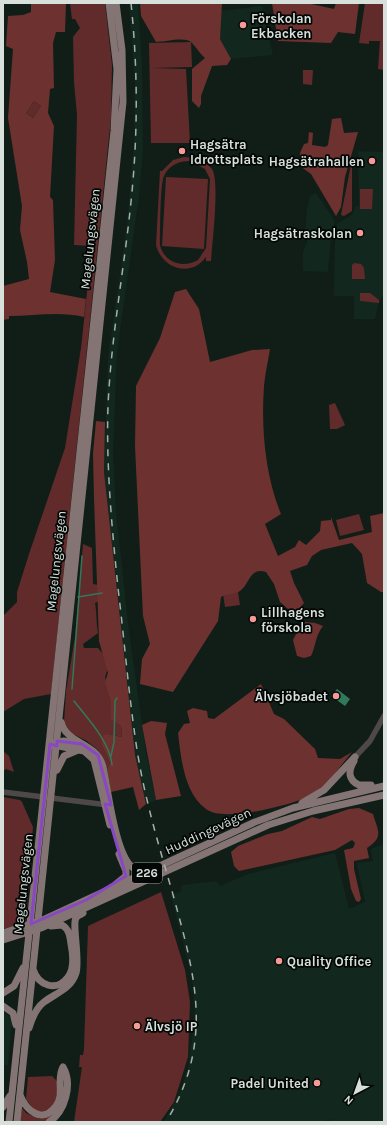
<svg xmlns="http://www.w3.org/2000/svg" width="387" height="1125" viewBox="0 0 387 1125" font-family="Karla,sans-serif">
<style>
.built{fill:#12271d}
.green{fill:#602b2a;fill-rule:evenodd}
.forest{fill:#6d3130;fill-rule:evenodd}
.water{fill:#32785a}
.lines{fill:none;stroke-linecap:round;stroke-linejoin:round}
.stream{stroke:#32785a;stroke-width:1.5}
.minor{stroke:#4f4848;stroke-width:5.5}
.major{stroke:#847574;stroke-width:7}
.rail{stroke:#a6b0ab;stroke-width:1.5;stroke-dasharray:7 7;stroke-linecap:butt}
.marked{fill:none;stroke:#8947c3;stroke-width:3;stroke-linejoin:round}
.poi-dot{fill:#f59b97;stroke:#030705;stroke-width:1.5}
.labels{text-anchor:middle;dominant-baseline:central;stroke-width:3.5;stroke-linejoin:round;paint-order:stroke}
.shield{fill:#030705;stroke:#979f9b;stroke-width:1}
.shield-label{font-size:12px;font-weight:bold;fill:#d7e0db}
.poi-label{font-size:13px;font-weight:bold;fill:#d7e0db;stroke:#030705;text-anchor:start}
.street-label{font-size:13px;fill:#d7e0db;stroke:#030705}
</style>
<rect width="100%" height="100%" fill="#111e18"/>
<!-- built -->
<path class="built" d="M129,3H138L142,64L143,150L139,196L117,352L113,451L116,512L129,631L146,753L156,800L146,804L135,755L104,472L108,358L127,224L134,144L135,84Z
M262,6L273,55L231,59L220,39V11Z
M358,151L384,152V294L379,302L375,319H354V296H334L335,243L337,224L352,215L356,206H359Z
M316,193L335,221L331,236L328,272L303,271V252L308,239L305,235L307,209L310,196Z
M384,844V1122H322L341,1118L319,1122H164L180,1092L188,1068L195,1018L193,986L189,966L171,895L181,892L182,885L216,881L220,886L248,874L335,853L349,909L365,902L357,863L373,861L371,849Z
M3,1011L10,1017L12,1023L8,1065H3Z"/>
<!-- green -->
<path class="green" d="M70,3H105L112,65L111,118L51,694L24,699L3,712V616L17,602V592L29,554L65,448L81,348L92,246L74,245L77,115L74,82L73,37L80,28L75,19H72Z
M365,3H384V70L378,69L380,41H369V44L359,43Z
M191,42L192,67L152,68L186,69L190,143H151L149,43Z
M303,70H313L312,85L303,84Z
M34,101L41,106L33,118L26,113Z
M184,157C193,157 206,161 212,169C220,182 212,243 211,261H206V257C191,278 162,269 156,245L160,171H162L173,160ZM190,161L205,169L210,179L206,248L198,260C182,269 164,262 160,245C160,233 160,184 164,176C169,165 179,161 190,161Z
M352,160V211L344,216L341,215Z
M166,177L208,179L204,249L162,246Z
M360,189H373L372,209H360Z
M354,263L361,264L364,268L365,279H352V265Z
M360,293H370L379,300V303L360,301Z
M335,403L345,425L337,429H330L329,405Z
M359,514L364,530L340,536L336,520Z
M83,544L92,548L93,584L103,586L101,600L95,603C97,614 96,622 98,633L83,644L84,648H98L110,662L105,677L111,703V718L121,726L122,737L108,734L101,744L110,763L107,769L98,750L87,741L71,733L64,722L66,691L75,637Z
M238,592L240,605L225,607L223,594Z
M3,751L9,756L14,772L6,769L3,771Z
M3,797L20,800L22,802L33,827L26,922L3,929Z
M161,892L185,970L190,1002L188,1057L174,1102L160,1122H74L82,1067H79L80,1055H83L84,1049L88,926Z
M52,1076L57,1081C58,1098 56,1114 35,1111L26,1099L28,1077Z
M22,1108L26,1113L39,1119L50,1115L52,1117L43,1122H20Z"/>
<!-- forest -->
<path class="forest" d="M31,3H66L65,32H56L53,43L54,88L50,89L48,113L54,126L50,197L53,200L55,260L50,292L86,299L84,317C59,311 34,316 9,316V319L3,320V286L29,279L27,262L20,230L22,206L8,118L13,49L6,46L8,16L23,15L31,12ZM34,101L41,106L33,118L26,113Z
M140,3H222L220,39L231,59L227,65L212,66L201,96V104L199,108L192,101V69L205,58C200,54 197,48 192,43C186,36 166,42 156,42L141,16Z
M272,3H307L334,9L336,3H359L355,34L338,32L331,43L278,41Z
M341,118L344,133L358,132L345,177L341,207L336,216L311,174L300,166V153L304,144L308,143L309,132L313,133L312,145L325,147L328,145L332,119Z
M186,289L199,309L210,362L252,350L270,349C268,361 265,374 264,386C261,428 265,475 281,514L265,524L278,556L295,547L299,540L306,545L320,531L321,521L331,520V517L339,540L372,532L370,516L384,513V592H381L367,583L362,554L352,543L321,550L312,556L307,565L290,571L294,583L304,603L293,616L290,615L288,609L280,602L274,584L266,572C249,567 250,584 240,591C234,595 227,593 221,597L218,621L173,692L140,684L142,659L150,644L143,616L135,446L136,386L160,338L175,292Z
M96,421L105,422L104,472L135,755L146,804L139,810L133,787L111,792L107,769L110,763L101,744L104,735L108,734L122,737L121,726L111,719V703L105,682L108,673L99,641L94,498L93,454Z
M305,622L315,623L323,626C315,636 316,646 311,656L304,658L297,656L293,640L297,632V625Z
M261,684L274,714L284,719L315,749L318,758L340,759L352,752C340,766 327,787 310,796C291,805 223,823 206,809C184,793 181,758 178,733L184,724L190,723L187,711L193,708L207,711L208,718L214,719Z
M151,721L167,723L165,734L181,796L156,800L142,725Z
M359,808L373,814C378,831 384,837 367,848L369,858L354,861V869L361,899L359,902L356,901L351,889L344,850L353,848L355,843L352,840L335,850L239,871L234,866L231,852L238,846L268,834L282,831L312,817L320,819L349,809Z"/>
<!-- water -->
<path class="water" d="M337,689L350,699L345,706L331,696Z"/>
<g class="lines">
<!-- stream -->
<path class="stream" d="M78,597L102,593
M72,689L82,556
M74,701C88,719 110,742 112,765
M111,756L114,742L115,701L117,698"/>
<!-- minor -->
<path class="minor" d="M355,757L370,741L384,716
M3,792L108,805"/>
<!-- major -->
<path class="major" d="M61,722C67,745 96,741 103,767C108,789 115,853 132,867C137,871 143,871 149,869
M53,743L64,741L80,744
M54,745L84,751L94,760L110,825
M354,761C348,771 348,780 359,785H371
M57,770L64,756L78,750
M302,803L324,790L355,757
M116,884L126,876V871L119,854
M3,933L45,919L255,822L293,808L384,786
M3,940L41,928L268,825L313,811L384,795
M33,969C38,985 56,993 68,977C75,968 73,954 71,944C70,936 69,929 62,925L51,926
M3,993L14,986L23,968
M3,1006L13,1013L16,1025
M29,1028C32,1018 36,1008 44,1002C56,993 71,989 76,973C80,960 72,924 76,918C77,916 81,914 83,913
M20,1095C26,1110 42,1125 56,1106C65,1094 56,1079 63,1067C73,1084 65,1112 49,1122
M3,1107L10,1096
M9,1122L114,131L117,69L109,3
M17,1122L123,102L122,50L116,3"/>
<!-- rail -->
<path class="rail" d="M131,3C138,70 138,135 131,202C124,270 111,338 108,406C106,467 112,528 118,588C124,637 128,687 135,736C142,789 157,840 172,891C195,975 215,1041 166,1122"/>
</g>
<!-- marked area -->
<path class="marked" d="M57,741L82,744L98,755L111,805L105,804L126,876L86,900L31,924L50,744L57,746Z"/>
<!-- markers -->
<g class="poi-dot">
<circle cx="243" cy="25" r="4"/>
<circle cx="182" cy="151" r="4"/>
<circle cx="372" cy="161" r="4"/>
<circle cx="360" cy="233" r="4"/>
<circle cx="253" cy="619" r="4"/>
<circle cx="336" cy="696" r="4"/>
<circle cx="279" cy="961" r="4"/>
<circle cx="137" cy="1026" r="4"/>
<circle cx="317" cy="1083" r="4"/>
</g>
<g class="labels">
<!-- shield labels -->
<rect class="shield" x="132" y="863" width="30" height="20" rx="3"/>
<g class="shield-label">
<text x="147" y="873">226</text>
</g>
<!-- poi labels -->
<g class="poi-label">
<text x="251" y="18">Förskolan<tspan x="251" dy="15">Ekbacken</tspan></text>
<text x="190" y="144">Hagsätra<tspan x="190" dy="15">Idrottsplats</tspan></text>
<text x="364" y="161" text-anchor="end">Hagsätrahallen</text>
<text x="352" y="233" text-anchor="end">Hagsätraskolan</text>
<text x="261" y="612">Lillhagens<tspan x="261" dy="15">förskola</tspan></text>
<text x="328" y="696" text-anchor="end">Älvsjöbadet</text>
<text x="287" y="961">Quality Office</text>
<text x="145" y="1026">Älvsjö IP</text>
<text x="309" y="1083" text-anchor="end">Padel United</text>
</g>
<!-- street labels -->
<g class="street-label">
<text transform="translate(90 239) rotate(-84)">Magelungsvägen</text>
<text transform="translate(56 561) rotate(-84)">Magelungsvägen</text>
<text transform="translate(208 831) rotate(-25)">Huddingevägen</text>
<text transform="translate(23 884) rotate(-84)">Magelungsvägen</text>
</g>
</g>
<!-- border -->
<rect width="387" height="1125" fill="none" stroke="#d7e0db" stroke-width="8"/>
<!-- north arrow -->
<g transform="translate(355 1093) rotate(221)" stroke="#030705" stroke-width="3" paint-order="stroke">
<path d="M0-3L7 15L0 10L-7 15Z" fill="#d7e0db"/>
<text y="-6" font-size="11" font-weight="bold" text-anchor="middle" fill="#d7e0db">N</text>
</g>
</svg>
